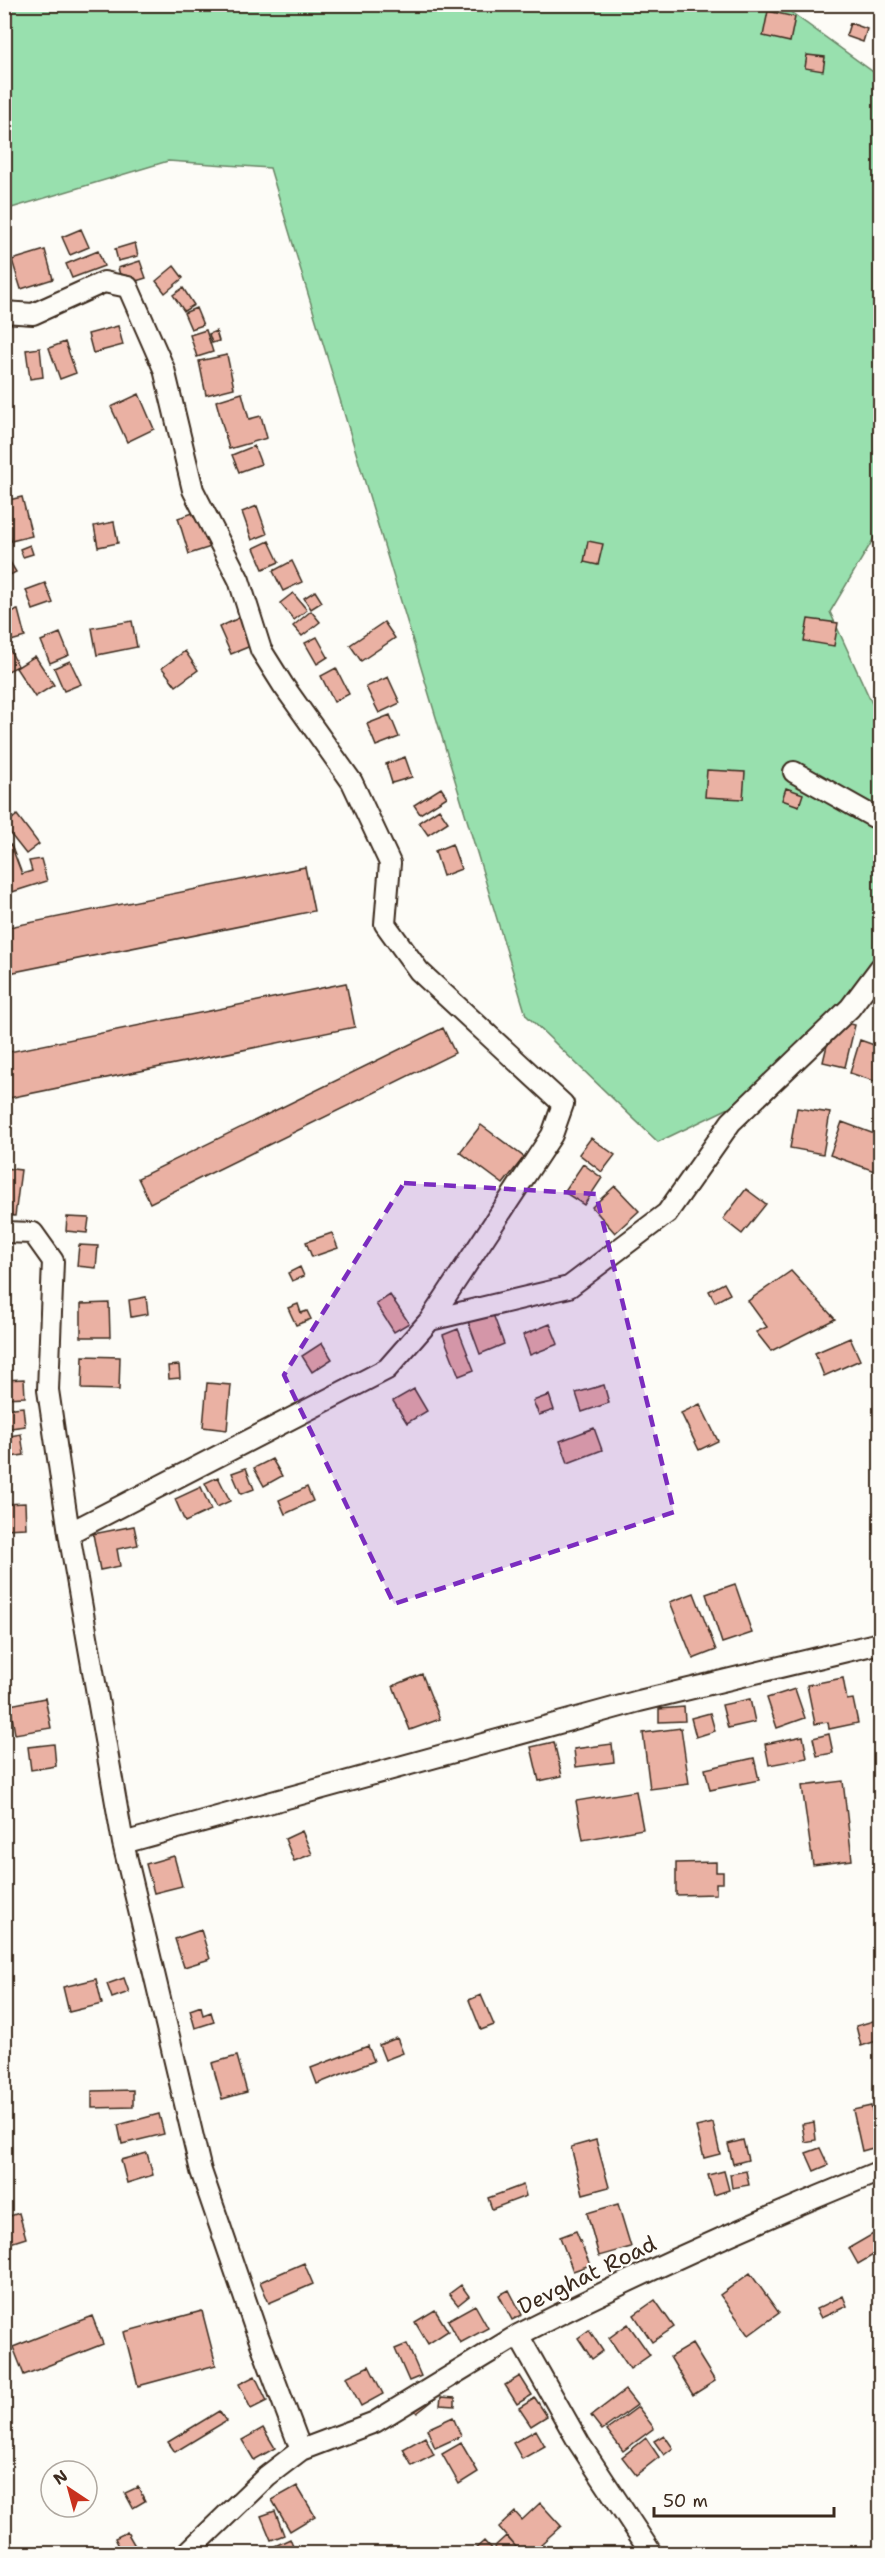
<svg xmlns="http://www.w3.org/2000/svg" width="885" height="2558" viewBox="0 0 885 2558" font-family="'Shantell Sans',sans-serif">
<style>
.green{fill:#98e0ae;stroke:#6a8566;stroke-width:1.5}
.building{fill:#eab1a3;stroke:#3b2a1e;stroke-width:1.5}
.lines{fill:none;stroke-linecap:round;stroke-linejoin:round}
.minor-casing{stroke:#3b2a1e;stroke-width:24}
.minor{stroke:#fdfcf7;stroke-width:20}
.marked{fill:#7b2cbf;fill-opacity:0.2;stroke:#7b2cbf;stroke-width:4.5;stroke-dasharray:12 8;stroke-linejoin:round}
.labels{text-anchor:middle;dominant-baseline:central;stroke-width:4.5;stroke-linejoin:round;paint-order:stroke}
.street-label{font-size:22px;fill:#3b2a1e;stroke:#fdfcf7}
</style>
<rect width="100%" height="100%" fill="#fdfcf7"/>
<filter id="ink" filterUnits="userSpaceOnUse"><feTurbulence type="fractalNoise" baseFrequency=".0167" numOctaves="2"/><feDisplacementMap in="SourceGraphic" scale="12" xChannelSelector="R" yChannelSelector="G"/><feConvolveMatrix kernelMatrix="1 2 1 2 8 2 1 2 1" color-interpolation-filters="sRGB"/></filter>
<g filter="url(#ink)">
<!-- green -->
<path class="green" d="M5,5H781L880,77V528L830,612L880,721V950L779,1084L658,1142L526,1015L270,168L168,161L5,210Z"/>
<!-- building -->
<path class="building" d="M768,11L795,17L790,42L763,36Z
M850,23L867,29L863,42L846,36Z
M807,55L825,57L823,71L805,68Z
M81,229L89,247L70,255L62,237Z
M135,243L138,256L118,261L115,249Z
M45,250L53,279L21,289L12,260Z
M98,251L104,266L72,278L66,264Z
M140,261L146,278L123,285L118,268Z
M174,266L183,278L165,293L156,281Z
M183,288L194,305L184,311L173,295Z
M196,308L203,325L191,329L184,313Z
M118,326L123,345L93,353L88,334Z
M206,330L213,352L197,357L190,335Z
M216,331L219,341L212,343L209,334Z
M65,342L76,373L60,379L49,348Z
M40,348L43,377L30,379L26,350Z
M227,355L234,388L206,395L199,361Z
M242,393L249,419L261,416L267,438L229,449L216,401Z
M139,394L154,429L127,442L111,407Z
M254,446L261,464L239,472L232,455Z
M22,497L32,536L11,541L4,516V501Z
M257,506L267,534L252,540L242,512Z
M205,509L217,545L189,554L178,518Z
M114,522L118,543L98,547L94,526Z
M269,541L279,562L263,569L254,548Z
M588,541L603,544L598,565L584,562Z
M30,545L33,554L23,557L20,549Z
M4,552L16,572L4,578Z
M292,561L302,582L283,591L273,571Z
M45,583L53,603L33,610L26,590Z
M315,591L322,602L311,609L304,598Z
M293,593L307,610L294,620L280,603Z
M18,610L25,637L4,643V613Z
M311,611L320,622L302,636L293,626Z
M241,617L253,645L231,654L219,627Z
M808,619L838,623L834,646L804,641Z
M132,621L137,647L97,655L92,628Z
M384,622L395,638L361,661L350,645Z
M60,633L69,655L50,663L41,641Z
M317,637L328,657L317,664L305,643Z
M6,642L18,666L4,673V643Z
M185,651L198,670L176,686L162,668Z
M35,656L54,685L35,697L16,668Z
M70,661L81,684L64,691L54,668Z
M336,668L349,694L334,702L321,676Z
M388,677L400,703L379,713L366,687Z
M390,715L399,737L376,746L367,724Z
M405,757L412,777L392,783L386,764Z
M707,770L745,772L743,799L705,797Z
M441,788L447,797L420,814L414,805Z
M786,788L803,794L799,806L782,800Z
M6,802L12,817L4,820V803Z
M439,809L448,822L428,835L419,822Z
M17,815L39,844L26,854L4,826Z
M452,844L461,869L443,876L435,851Z
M11,845L22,874L32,871L29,861L41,859L47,881L9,893L4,881V847Z
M305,867L314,911L4,974V928Z
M346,983L355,1027L4,1099V1053Z
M833,1020L855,1025L845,1067L823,1062Z
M443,1028L455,1053L150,1203L138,1178Z
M860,1040L880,1047V1083L850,1073Z
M797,1108L830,1113L823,1154L790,1148Z
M842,1122L880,1136V1173L830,1155Z
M481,1125L524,1157L503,1184L460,1152Z
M591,1138L615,1155L602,1172L579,1154Z
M583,1164L602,1178L584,1205L564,1192Z
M4,1168L21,1170L15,1216L4,1215Z
M615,1186L639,1211L615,1233L592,1207Z
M746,1189L766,1204L742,1234L723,1219Z
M67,1217L89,1218L87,1233L66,1231Z
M332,1233L338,1248L312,1257L306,1242Z
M79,1245L98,1246L96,1268L77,1266Z
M300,1267L304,1276L292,1281L288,1273Z
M791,1271L835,1319L771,1351L756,1332L767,1327L748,1301Z
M724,1283L730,1294L715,1302L709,1291Z
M390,1295L409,1323L394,1332L376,1304Z
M146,1297L148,1314L131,1317L129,1300Z
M109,1303L110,1337H81V1304Z
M298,1304L301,1313L307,1311L311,1319L296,1325L288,1308Z
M490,1306L504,1344L480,1354L466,1316Z
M550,1324L558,1344L530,1355L523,1335Z
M458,1329L474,1370L459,1376L443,1335Z
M850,1338L860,1360L824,1376L815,1353Z
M322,1343L332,1359L312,1372L302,1356Z
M83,1356L120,1357L119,1390L82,1389Z
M179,1365L180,1378L169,1379L168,1366Z
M24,1379L25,1397L4,1398V1380Z
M207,1383L231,1385L227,1430L203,1427Z
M604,1385L609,1403L582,1412L576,1393Z
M414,1389L427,1411L407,1423L393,1401Z
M549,1395L554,1410L539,1415L533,1401Z
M700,1404L718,1441L699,1450L681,1413Z
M23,1407L25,1426L4,1429V1409Z
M594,1428L602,1450L568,1463L560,1441Z
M21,1434L24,1455L4,1458V1437Z
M272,1459L282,1476L264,1486L254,1468Z
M246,1468L254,1489L241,1494L232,1473Z
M218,1477L230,1501L217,1507L205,1483Z
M201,1487L211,1510L185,1522L175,1499Z
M307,1487L313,1501L285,1514L279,1500Z
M25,1503L26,1528L4,1529V1504Z
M134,1526L138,1545L117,1549L120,1566L100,1570L93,1534Z
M735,1584L752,1633L722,1643L706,1594Z
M694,1593L716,1650L693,1659L670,1602Z
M422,1674L440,1719L410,1730L393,1686Z
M843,1678L847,1700L853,1699L858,1723L829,1729L828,1722L815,1724L807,1685Z
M795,1689L805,1718L777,1728L767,1698Z
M45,1698L51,1728L15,1734L10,1705Z
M750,1699L755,1722L728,1728L722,1705Z
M684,1707L685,1721L659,1722V1709Z
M710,1713L715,1731L696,1737L691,1718Z
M681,1728L689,1784L650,1789L643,1733Z
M829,1734L833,1753L817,1756L813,1738Z
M803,1736L807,1758L769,1765L765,1744Z
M554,1742L562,1776L539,1781L531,1747Z
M54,1744L56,1766L31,1770L28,1747Z
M612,1744L614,1762L576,1767L574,1749Z
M754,1758L759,1780L710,1790L705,1769Z
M843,1781L852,1860L813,1865L802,1786Z
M636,1791L643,1829L583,1840L576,1801Z
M302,1831L312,1854L294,1861L285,1839Z
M174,1856L182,1886L154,1893L146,1864Z
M716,1862V1872H723V1883H716V1894L676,1895V1863Z
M201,1930L210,1959L184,1967L175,1939Z
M124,1978L129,1992L112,1998L107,1984Z
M96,1979L102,2004L69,2012L63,1987Z
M481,1995L494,2025L481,2030L469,2000Z
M201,2006L203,2015L211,2012L214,2022L195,2028L190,2010Z
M880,2019V2040L861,2046L856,2026Z
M397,2038L403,2053L385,2060L379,2045Z
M368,2046L374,2061L317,2084L311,2068Z
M237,2056L247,2092L222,2099L212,2063Z
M133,2090V2107L92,2108V2091Z
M871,2106L880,2146L862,2151L853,2110Z
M159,2114L164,2134L122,2144L118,2125Z
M814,2122L816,2140L805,2142L802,2124Z
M713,2123L720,2154L704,2158L696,2127Z
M596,2140L609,2187L583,2194L571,2147Z
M743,2140L748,2160L733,2164L728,2144Z
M820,2148L828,2165L814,2171L806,2153Z
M147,2153L153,2175L127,2183L121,2160Z
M724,2171L729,2190L714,2195L708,2175Z
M746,2171L749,2185L732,2188L730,2174Z
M523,2185L526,2196L492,2209L488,2198Z
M618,2204L631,2247L599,2256L587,2213Z
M19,2213L26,2238L4,2245V2218Z
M880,2230V2251L858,2264L849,2248Z
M576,2231L590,2265L573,2271L560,2237Z
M304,2263L313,2284L269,2303L260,2282Z
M750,2273L779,2313L749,2335L720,2295Z
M461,2285L469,2296L458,2305L449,2294Z
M509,2290L522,2315L512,2320L499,2295Z
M843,2296L847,2306L821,2318L816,2309Z
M655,2300L674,2327L652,2342L634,2315Z
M475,2305L488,2328L460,2343L448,2320Z
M435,2310L448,2331L428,2344L415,2322Z
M202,2311L216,2365L138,2386L124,2332Z
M92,2316L103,2344L24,2375L13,2347Z
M628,2324L650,2355L630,2369L609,2338Z
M589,2330L603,2351L592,2359L578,2338Z
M407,2344L421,2376L409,2381L395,2349Z
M692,2344L715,2381L693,2395L670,2357Z
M369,2366L383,2394L361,2406L346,2377Z
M255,2376L267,2401L251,2409L239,2384Z
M520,2376L532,2395L517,2404L505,2385Z
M625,2390L637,2405L602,2430L591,2416Z
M430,2393L435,2399L417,2413L412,2407Z
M441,2397L455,2398V2406L440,2405Z
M535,2398L547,2416L531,2426L519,2408Z
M638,2407L654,2428L623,2451L607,2430Z
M219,2411L226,2421L175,2452L168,2442Z
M453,2417L461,2436L435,2448L427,2429Z
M263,2428L275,2448L254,2460L242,2440Z
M536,2430L545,2446L522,2459L513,2443Z
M664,2435L673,2448L664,2455L654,2441Z
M425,2437L434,2455L412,2466L403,2449Z
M646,2438L659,2457L636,2475L622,2457Z
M461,2443L478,2472L459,2484L442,2454Z
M297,2486L315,2516L290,2531L272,2500Z
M138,2487L145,2501L133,2508L125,2493Z
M540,2503L561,2526L541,2544L548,2552L546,2554H522L499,2527L515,2512L522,2520Z
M275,2511L284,2535L271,2540L261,2516Z
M127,2532L138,2551L132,2554H123L115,2538Z
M506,2536L518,2549L513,2554H500L494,2547Z
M290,2539L296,2554H278L275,2546Z
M484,2541L496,2554L472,2552Z"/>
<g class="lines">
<!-- minor casing -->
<g class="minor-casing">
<path id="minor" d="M4,312L33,314L104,282L128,287L164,369L193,490L239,580L261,650L283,685L352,782L390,863L385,924L419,971L563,1104L552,1135L430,1320L387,1369L69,1533
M794,772L874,817L880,818
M4,1232L33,1233L53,1261L48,1390L69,1533L123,1843
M430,1320L569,1287L667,1213L731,1122L850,1008L880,968
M301,2450L375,2422L518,2335
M186,2554L267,2476L301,2450L254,2325L201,2171L123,1843L639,1701L880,1643
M652,2554L579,2443L518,2335C636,2275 757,2221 880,2171"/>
</g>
<!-- minor -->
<use href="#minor" class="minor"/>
</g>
</g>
<!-- marked area -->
<path class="marked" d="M404,1183L596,1194L674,1512L394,1604L284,1375Z"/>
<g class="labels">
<!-- street labels -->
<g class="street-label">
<text transform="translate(587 2275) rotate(-26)">Devghat Road</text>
</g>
</g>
<!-- margin -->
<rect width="885" height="2558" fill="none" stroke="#fdfcf7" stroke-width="24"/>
<rect x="12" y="12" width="861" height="2534" fill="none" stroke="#3b2a1e" stroke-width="2" filter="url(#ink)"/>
<!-- north arrow -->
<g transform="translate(69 2489) rotate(324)"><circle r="28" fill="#fdfcf7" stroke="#afa8a0" stroke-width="1.5"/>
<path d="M0-4.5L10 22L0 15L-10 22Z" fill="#c8321e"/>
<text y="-9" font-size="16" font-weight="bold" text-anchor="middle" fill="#3b2a1e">N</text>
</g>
<!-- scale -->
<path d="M654 2507v9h180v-9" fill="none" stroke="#3b2a1e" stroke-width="3"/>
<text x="663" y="2507" font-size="18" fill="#3b2a1e" stroke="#fdfcf7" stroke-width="4.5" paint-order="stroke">50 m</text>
</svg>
